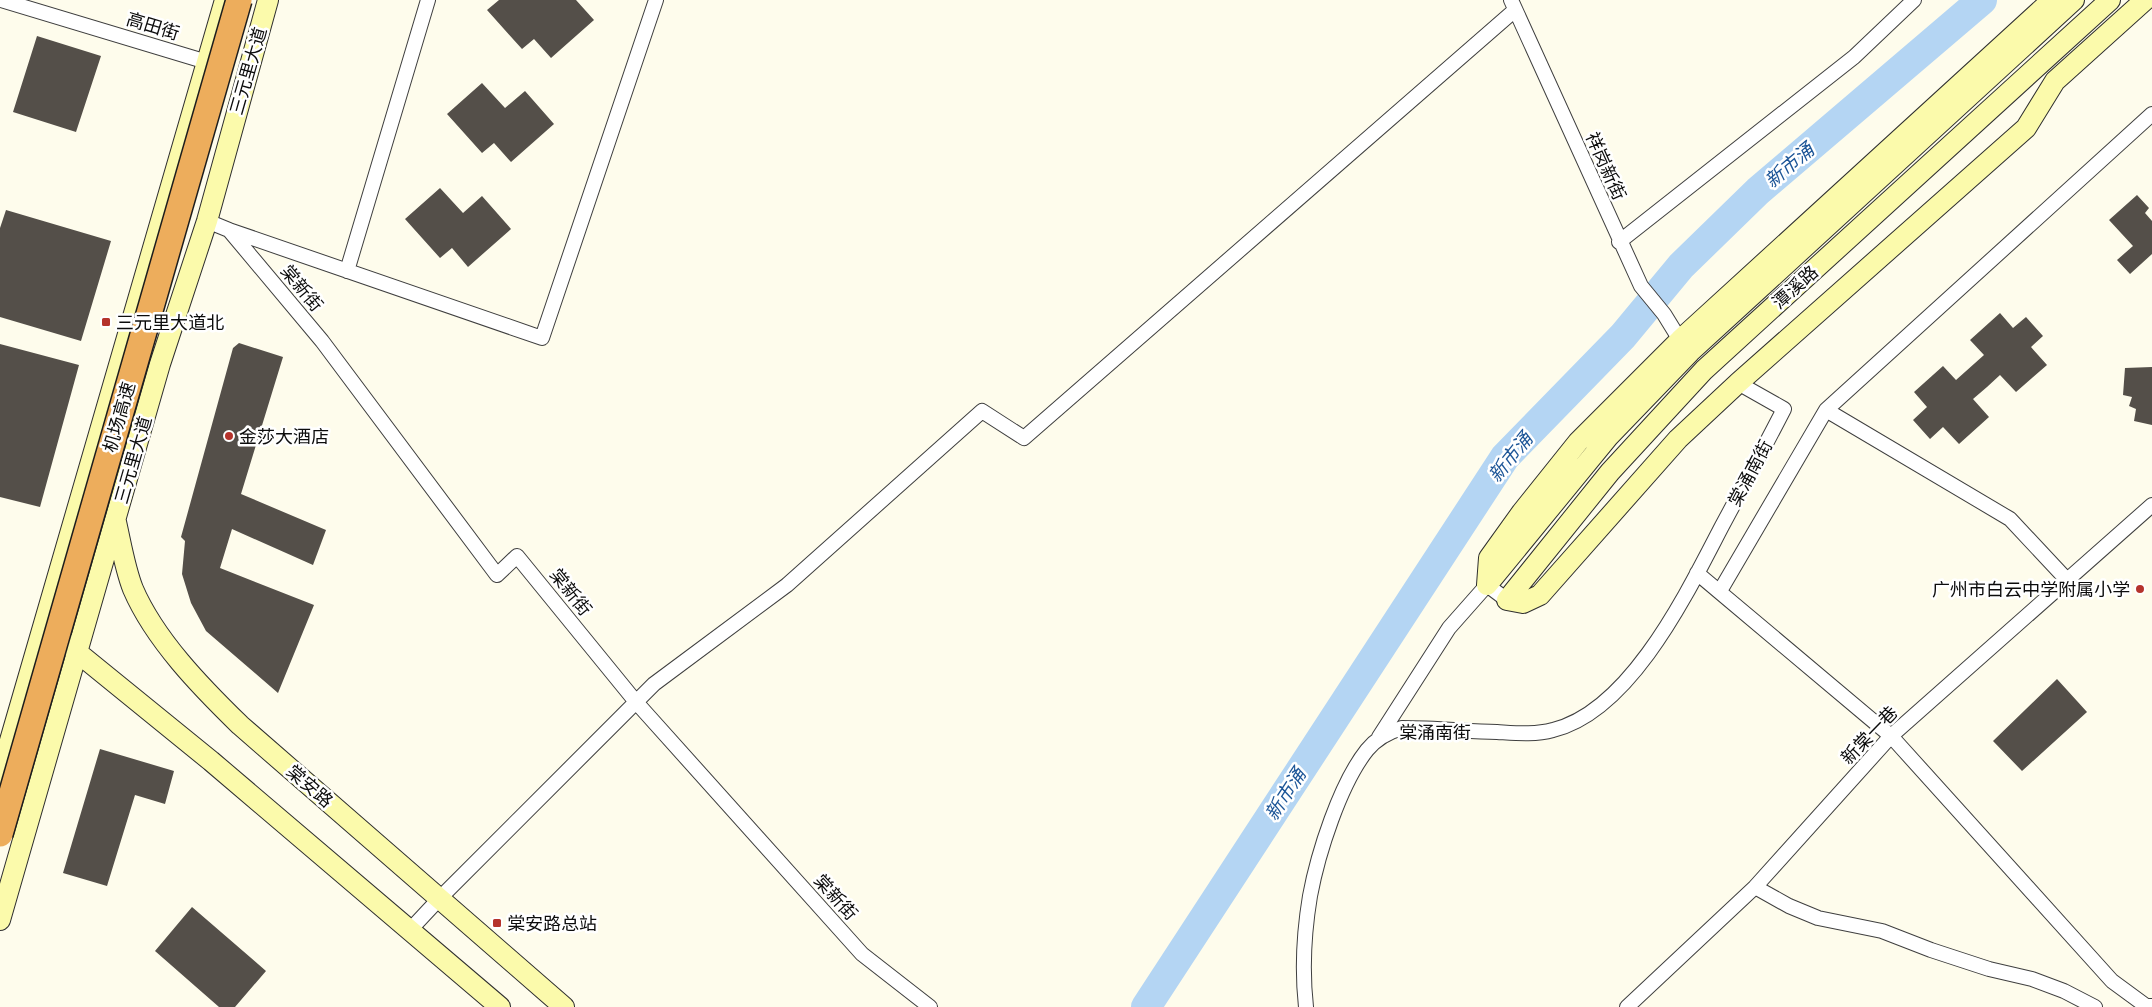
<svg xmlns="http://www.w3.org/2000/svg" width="2152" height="1007" viewBox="0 0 2152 1007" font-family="'Source Serif 4','Noto Sans SC',serif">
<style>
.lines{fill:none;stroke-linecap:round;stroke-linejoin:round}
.river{stroke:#b4d5f3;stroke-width:30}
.building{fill:#544f49}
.street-casing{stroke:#3f3f3f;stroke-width:16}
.secondary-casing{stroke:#2e2e2e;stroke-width:22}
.street{stroke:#fff;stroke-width:14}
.secondary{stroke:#fbfaab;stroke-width:20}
.highway-bridge-casing{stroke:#1d1d1d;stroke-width:28;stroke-linecap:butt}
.highway-bridge{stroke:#edad5c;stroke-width:25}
.poi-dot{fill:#b5332c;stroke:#fff;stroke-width:2}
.labels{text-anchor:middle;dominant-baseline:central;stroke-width:5;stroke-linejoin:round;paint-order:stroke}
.street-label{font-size:18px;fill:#0c0c0c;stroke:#fff}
.poi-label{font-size:18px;fill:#0c0c0c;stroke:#fff;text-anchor:start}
.water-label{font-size:19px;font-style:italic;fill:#1c5597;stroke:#fff}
</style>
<rect width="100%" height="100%" fill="#fefcec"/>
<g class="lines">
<!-- river -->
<path class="river" d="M1146,1007L1505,457L1623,336L1681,266L1758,191L1982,0"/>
</g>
<!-- building -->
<path class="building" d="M499,0H576L594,20L551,58L534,39L522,49L487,10Z
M37,36L101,56L76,132L13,112Z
M482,83L505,108L525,91L554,124L511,162L494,143L482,153L447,114Z
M440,188L463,213L482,196L511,229L468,267L452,248L440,258L405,219Z
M2137,195L2149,208L2145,213L2152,221V254L2130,274L2117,260L2133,246L2109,220Z
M6,210L111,241L81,341L0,317V228Z
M2000,313L2013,328L2026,317L2043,336L2031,347L2047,365L2016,392L2000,375L1987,387L1973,399L1989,417L1959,444L1943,427L1930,439L1913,420L1927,407L1914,392L1943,366L1956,380L1984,355L1970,340Z
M239,343L283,357L241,494L326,530L313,565L232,529L220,568L314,605L278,693L206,631L191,603L182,574L185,541L181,537L233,348Z
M0,344L79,365L40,507L0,497Z
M2152,367V425L2134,421L2136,409L2129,406L2132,397L2123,395L2125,368Z
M2057,679L2087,712L2022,771L1993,741Z
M100,749L174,771L165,804L135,795L107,886L63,873Z
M192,907L266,971L235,1007H219L155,951Z"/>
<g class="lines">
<!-- street casing -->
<g class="street-casing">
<path id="street" d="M1,0L207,62
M1511,0L1641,286L1664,314L1680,340
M207,221L229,230L322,341L497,575L517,556L636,702L862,954L930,1007
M229,230L542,338L656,0
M1619,242L1854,57L1914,0
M347,271L428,0
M1826,410L2010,519L2068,581
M1697,573L1891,736L2112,981L2146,1006H2152
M1720,591L1826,410L2152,114
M1379,737L1449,628L1487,585L1507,600
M1755,887L1789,906L1818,918L1882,931L1931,950L1989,969L2032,979L2064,991L2095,1007
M410,930L439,899L654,684L787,585L982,411L1024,438L1515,10
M1306,1007C1302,971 1304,932 1310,896C1318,853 1340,784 1367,750C1376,739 1388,732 1402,728C1434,728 1465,731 1497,732C1515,733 1535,735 1553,730C1631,711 1688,591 1722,526C1743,487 1764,448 1784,409L1738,383
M1627,1007L1755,887L1891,736L2152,505"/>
</g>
<!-- secondary casing -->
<g class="secondary-casing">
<path id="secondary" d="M2110,0L1704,370L1610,472L1507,600L1523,603L1540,595L1678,439L1738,383L2026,128L2055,81L2145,0
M116,522C121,544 125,569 133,589C155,640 201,687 240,725L564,1007
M1487,585L1609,436L1690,352L2074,0
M1487,585L1489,558L1522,512L1578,442L1680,340L2052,0
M67,644L211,761L500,1007
M0,775L225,0
M0,920L160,364L207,221L268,0"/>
</g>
<!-- street -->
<use href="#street" class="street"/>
<!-- secondary -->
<use href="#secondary" class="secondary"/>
<!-- highway-bridge casing -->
<g class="highway-bridge-casing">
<path id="highway-bridge" d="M0,834L239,0"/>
</g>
<!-- highway-bridge -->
<use href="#highway-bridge" class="highway-bridge"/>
</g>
<!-- markers -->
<g class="poi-dot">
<rect x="101" y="317" width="10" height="10" rx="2.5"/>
<circle cx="229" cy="436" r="5"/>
<circle cx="2140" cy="589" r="5"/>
<rect x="492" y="918" width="10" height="10" rx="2.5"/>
</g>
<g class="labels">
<!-- street labels -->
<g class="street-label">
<text transform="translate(153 26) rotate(17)">高田街</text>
<text transform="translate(248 71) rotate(-74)">三元里大道</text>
<text transform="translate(1606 166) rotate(66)">祥岗新街</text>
<text transform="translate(1795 287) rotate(-42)">潭溪路</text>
<text transform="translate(302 288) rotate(50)">棠新街</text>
<text transform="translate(119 417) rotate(-74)">机场高速</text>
<text transform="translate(133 460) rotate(-74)">三元里大道</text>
<text transform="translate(1750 473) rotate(-62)">棠涌南街</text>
<text transform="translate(571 592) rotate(51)">棠新街</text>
<text x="1435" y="732">棠涌南街</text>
<text transform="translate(1869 735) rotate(-46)">新棠一巷</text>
<text transform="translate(310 786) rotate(41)">棠安路</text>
<text transform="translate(836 897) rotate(48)">棠新街</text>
</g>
<!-- poi labels -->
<g class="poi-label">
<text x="116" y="322">三元里大道北</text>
<text x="239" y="436">金莎大酒店</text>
<text x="2130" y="589" text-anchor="end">广州市白云中学附属小学</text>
<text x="507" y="923">棠安路总站</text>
</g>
<!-- water labels -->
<g class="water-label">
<text transform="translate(1789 165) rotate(-40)">新市涌</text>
<text transform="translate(1510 457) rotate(-51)">新市涌</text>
<text transform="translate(1285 794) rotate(-57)">新市涌</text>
</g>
</g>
</svg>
